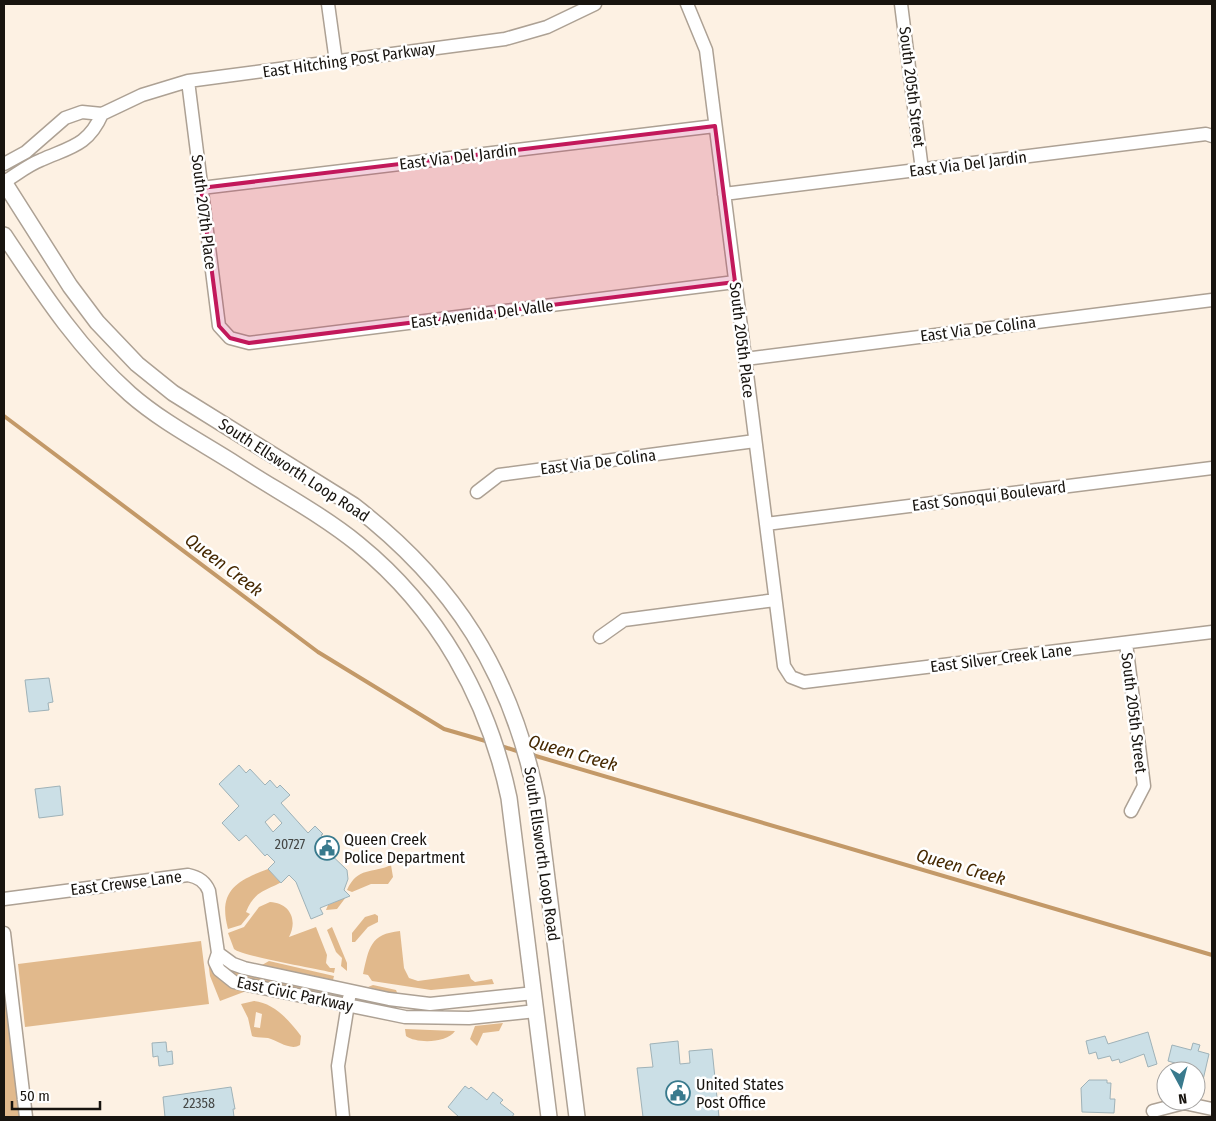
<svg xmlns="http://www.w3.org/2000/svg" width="1216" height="1121" viewBox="0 0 1216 1121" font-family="'Fira Sans Condensed',sans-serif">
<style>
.green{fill:#e1b98c;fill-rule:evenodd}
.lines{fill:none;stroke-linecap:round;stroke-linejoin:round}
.stream{stroke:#c39968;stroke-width:4}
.building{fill:#cbdfe6;stroke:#9fb2b8;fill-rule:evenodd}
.minor-casing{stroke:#ada194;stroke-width:15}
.major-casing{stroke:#ada194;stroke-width:18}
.minor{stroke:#fff;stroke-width:12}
.major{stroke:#fff;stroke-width:15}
.marked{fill:#c2185b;fill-opacity:0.2;stroke:#c2185b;stroke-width:4;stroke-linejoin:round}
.labels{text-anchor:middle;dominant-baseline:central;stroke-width:5;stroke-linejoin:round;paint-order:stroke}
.number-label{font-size:14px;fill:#454745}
.street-label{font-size:16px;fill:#18140f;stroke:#fff}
.poi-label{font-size:16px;fill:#18140f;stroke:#fff;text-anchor:start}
.water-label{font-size:18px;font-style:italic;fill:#452800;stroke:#fff}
</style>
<rect width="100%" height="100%" fill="#fdf1e3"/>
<!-- green -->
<path class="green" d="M391,865L393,877L388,884H371L352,892L347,890C358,866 372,874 391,865Z
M268,869L281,883L290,876C273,891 256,886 246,912L250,914L241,925L228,929C218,892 235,881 268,869Z
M346,897L337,909L326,910L328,905Z
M270,902C290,903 298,920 289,937L316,927L327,955L326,963L330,968H335L334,973C318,969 241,956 234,949L228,933L244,927L259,907Z
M375,914L378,916V922L368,927L355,942H352V933L365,917Z
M332,927L347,963V971L341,966L342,958L336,952L327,930Z
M400,931L404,968L409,978L418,981L469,974L471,979L475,982L492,979L494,984L431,990L372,981L368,975L363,974C369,948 370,934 400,931Z
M4,932L26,1117H4Z
M201,941L209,1004L25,1027L18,964Z
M208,961C218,979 227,987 249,990L220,1001L210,976Z
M269,961L334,976L333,980L262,965Z
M221,962L237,972L328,991V994L241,978L230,974Z
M373,985L396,990L398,995L368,987Z
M254,1001C274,1003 289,1020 301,1036L300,1045C291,1051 278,1041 268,1038C263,1037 257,1038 252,1036L248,1018L241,1004ZM256,1012L262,1014L260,1028L254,1027Z
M503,1023L499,1031L483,1033L477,1046L470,1039L475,1026Z
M405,1029L455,1031C447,1043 417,1044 406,1036Z"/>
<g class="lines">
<!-- stream -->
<path class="stream" d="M4,416L318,652L444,729L489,742
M498,745L520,752
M529,754L1212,955"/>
</g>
<!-- building -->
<path class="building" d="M49,678L53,702L48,703L49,710L29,712L25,680Z
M239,765L246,773L250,769L265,785L270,780L277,788L280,785L290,795L281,803L308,833L315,826L323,834L321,835L327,842L322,846L347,870L348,879L344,890L350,896L320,908L323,914L311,919L296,882L289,875L281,883L268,869L275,862L267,854L265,856L246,835L239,841L222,823L239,806L219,784ZM274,814L282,823L273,832L265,822Z
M60,786L63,815L39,818L35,789Z
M1148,1032L1157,1064L1148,1067L1144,1054L1120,1063L1119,1059L1112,1061L1110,1056L1098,1059L1096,1052L1089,1054L1086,1041L1105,1036L1108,1044Z
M678,1041L680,1064L690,1063L689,1051L712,1049L719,1117H643L637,1068L653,1067L650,1044Z
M166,1042L167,1052L172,1051L173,1064L159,1066L158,1056L153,1057L152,1043Z
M1193,1043L1200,1045L1198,1051L1209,1054L1203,1080L1196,1079V1071L1193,1070L1173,1071L1175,1063L1168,1061L1172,1045L1191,1050Z
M1089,1080H1107V1083H1111L1110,1099H1115L1114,1113L1082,1112L1081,1088Z
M465,1086L469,1089L471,1087L487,1100L493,1092L503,1100L500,1103L514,1114L512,1117H459L448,1107Z
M231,1087L235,1109H233L234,1117H165L163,1097Z"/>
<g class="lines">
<!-- minor casing -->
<g class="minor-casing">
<path id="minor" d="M328,4L336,62
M687,4L706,50L784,666L791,677L804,682L1212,632
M901,4L922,170
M188,81L219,326L230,338L249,343L735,282
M4,164L26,152L65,118L82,112L102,114L142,95L188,81L505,39L547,27L595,4
M4,182C16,175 28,165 41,160C70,147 88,146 102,114
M201,188L715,126
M724,194L1206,134L1212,136
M745,359L1212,300
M477,492L499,475L755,441
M766,524L1212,468
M600,637L624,620L775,600
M1126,643L1144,786L1131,811
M4,899L188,875C198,877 205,881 209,891L218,953
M4,933L26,1117
M218,953L215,962L219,970L234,982L405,1017L469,1018L536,1011
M218,953L233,964L244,968L389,999L430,1004L534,993
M1153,1111L1184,1103L1212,1109
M343,1117L338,1066L349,998"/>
</g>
<!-- major casing -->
<g class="major-casing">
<path id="major" d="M4,182L70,286L97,322L137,364L173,393L353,505C455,583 511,673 537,799L577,1117
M4,235C42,292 78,348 130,394C162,422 201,442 237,465C277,491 321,514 358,544C438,609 488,698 509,798L549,1117"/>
</g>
<!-- minor -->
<use href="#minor" class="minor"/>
<!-- major -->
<use href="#major" class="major"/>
</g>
<!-- marked area -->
<path class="marked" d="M715,126L735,282L249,343L230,338L219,326L201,188Z"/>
<!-- icons -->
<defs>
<g id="civic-ring" transform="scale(1.25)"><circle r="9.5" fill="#fff" stroke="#397a8d" stroke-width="1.5"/><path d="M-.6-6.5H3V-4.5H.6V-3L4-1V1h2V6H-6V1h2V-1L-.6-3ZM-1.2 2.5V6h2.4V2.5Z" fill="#397a8d"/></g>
</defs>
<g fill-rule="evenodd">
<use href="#civic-ring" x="327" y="848"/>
<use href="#civic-ring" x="678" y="1093"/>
</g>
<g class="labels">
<!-- number labels -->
<g class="number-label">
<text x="290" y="844">20727</text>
<text x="199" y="1103">22358</text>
</g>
<!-- street labels -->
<g class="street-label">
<text transform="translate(349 60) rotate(-8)">East Hitching Post Parkway</text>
<text transform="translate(912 87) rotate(83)">South 205th Street</text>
<text transform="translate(458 157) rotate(-7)">East Via Del Jardin</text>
<text transform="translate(968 164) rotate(-7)">East Via Del Jardin</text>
<text transform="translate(204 212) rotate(83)">South 207th Place</text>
<text transform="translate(482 314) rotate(-7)">East Avenida Del Valle</text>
<text transform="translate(978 329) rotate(-7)">East Via De Colina</text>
<text transform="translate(742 340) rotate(83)">South 205th Place</text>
<text transform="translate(598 462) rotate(-7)">East Via De Colina</text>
<text transform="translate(294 470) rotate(33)">South Ellsworth Loop Road</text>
<text transform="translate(989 496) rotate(-7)">East Sonoqui Boulevard</text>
<text transform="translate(1001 658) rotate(-7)">East Silver Creek Lane</text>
<text transform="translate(1134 713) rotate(83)">South 205th Street</text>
<text transform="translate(542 854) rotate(82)">South Ellsworth Loop Road</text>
<text transform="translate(126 883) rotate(-7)">East Crewse Lane</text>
<text transform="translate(295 994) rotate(12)">East Civic Parkway</text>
</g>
<!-- poi labels -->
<g class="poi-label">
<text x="344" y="839">Queen Creek<tspan x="344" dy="18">Police Department</tspan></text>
<text x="696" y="1084">United States<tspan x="696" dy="18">Post Office</tspan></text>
</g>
<!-- water labels -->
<g class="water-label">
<text transform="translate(224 565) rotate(37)">Queen Creek</text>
<text transform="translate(573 753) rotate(16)">Queen Creek</text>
<text transform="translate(961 867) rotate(16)">Queen Creek</text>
</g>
</g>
<!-- border -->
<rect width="1216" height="1121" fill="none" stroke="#18140f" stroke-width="10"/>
<!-- north arrow -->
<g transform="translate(1181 1086) rotate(173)"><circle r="24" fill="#ffffff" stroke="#a3a19f"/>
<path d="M0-4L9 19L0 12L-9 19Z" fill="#397a8d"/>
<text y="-8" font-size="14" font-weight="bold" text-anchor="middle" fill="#18140f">N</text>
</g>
<!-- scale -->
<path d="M12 1101v8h88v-8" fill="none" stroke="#18140f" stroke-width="2.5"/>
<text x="20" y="1101" font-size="15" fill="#18140f" stroke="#ffffff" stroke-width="4" paint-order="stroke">50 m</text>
</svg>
